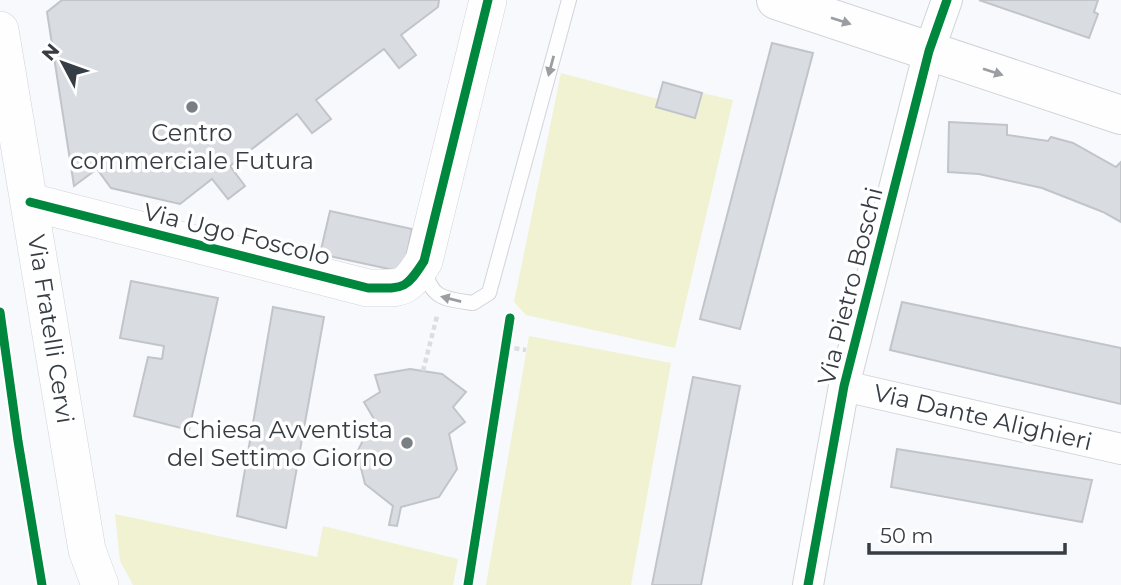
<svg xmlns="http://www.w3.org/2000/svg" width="1121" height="585" viewBox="0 0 1121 585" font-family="Montserrat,sans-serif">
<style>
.green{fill:#f0f2d2}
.building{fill:#d9dde2;stroke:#c1c4c9;stroke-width:2}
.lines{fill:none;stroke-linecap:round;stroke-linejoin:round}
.service-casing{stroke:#d0d4d9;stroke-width:16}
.minor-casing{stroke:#d0d4d9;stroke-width:32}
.tertiary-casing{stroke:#d0d4d9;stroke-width:38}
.secondary-casing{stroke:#d0d4d9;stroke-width:40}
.path{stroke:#dcddde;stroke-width:4.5;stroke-dasharray:5 3.5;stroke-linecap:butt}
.service{stroke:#fefeff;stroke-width:14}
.minor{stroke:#fefeff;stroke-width:30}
.tertiary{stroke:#fefeff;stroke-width:37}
.secondary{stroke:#fefeff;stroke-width:38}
.cycleway-casing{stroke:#fff;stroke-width:13}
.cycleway{stroke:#00873e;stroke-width:9}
.oneway{fill:#9a9ea2}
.poi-dot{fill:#7a7f84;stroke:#fff;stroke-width:2.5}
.labels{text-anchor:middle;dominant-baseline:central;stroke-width:7;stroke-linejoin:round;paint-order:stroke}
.poi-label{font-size:24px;fill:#373d44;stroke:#fff}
.street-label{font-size:24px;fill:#373d44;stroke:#fff}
</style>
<rect width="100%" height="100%" fill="#f7f9fc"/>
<!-- green -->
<path class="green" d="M561,73L658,99L656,107L694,118L702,93L733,100L675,348L526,315L514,302Z
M529,336L671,363L631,585H486Z
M115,514L317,557L323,526L458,559L453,585H133L120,561Z"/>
<!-- building -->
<path class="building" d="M62,0H439L438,7L401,35L416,55L399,68L384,49L316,100L331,119L312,133L297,114L230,166L245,186L228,199L212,179L180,204L111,188L97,169L74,186L47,12Z
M979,0H1098L1094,12L1098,14L1089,38Z
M772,43L813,53L740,329L700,319Z
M663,82L702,93L695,118L656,107Z
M949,122L1007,125V135L1048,141L1051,137L1073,143L1116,167L1121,162V222L1103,212L1042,188L979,174L948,172Z
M330,211L412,229L403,272L320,254Z
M131,281L218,298L189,430L134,416L148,357L162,359L164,346L120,338Z
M902,302L1121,348V404L890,350Z
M273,307L324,317L286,528L237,516Z
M410,369L442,374L466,392L453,407L465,422L449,434L457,469L439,497L401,507L397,526L389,525L393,506L365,484L357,452L374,419L364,402L380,392L375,375Z
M693,377L740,386L701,585H652Z
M897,449L1092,480L1082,522L891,487Z"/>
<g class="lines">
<!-- service casing -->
<g class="service-casing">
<path id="service" d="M425,268C430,299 445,299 473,303L489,293L569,0"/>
</g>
<!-- minor casing -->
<g class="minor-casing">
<path id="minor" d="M844,386L1121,449
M808,585L844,386L929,51L947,0"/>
</g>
<!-- tertiary casing -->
<g class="tertiary-casing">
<path id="tertiary" d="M0,30L87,550L100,585
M30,202L368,288C403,288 405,291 424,261L488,0"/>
</g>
<!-- secondary casing -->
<g class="secondary-casing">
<path id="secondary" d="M776,0L1121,115"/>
</g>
<!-- path -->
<path class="path" d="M506,347L526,350
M423,371L437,316"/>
<!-- service -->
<use href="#service" class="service"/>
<!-- minor -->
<use href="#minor" class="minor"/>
<!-- tertiary -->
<use href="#tertiary" class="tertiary"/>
<!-- secondary -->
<use href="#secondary" class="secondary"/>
<!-- cycleway casing -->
<g class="cycleway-casing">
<path id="cycleway" d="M30,202L368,288C403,288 405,291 424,261L488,0
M0,312L18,441L42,585
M468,585L510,318
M808,585L844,386L929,51L947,0"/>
</g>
<!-- cycleway -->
<use href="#cycleway" class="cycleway"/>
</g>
<!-- one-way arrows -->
<defs><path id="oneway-solid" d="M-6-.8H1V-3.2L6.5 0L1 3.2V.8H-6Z" transform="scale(1.75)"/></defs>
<g class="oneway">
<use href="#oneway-solid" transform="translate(841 21) rotate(18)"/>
<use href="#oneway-solid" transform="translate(551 66) rotate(105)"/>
<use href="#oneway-solid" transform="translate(993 72) rotate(18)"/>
<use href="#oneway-solid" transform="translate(451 299) rotate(-166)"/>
</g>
<!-- markers -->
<g class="poi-dot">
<circle cx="192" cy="107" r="7"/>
<circle cx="407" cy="443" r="7"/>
</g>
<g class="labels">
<!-- poi labels -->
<g class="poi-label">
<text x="192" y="132">Centro<tspan x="192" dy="28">commerciale Futura</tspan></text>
<text x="393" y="429" text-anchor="end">Chiesa Avventista<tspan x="393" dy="28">del Settimo Giorno</tspan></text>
</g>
<!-- street labels -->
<g class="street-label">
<text transform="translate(237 234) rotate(14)">Via Ugo Foscolo</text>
<text transform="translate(850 286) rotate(-76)">Via Pietro Boschi</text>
<text transform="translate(51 329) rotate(81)">Via Fratelli Cervi</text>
<text transform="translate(983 417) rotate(13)">Via Dante Alighieri</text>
</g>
</g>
<!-- north arrow -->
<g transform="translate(63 63) rotate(311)" stroke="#ffffff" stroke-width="5" paint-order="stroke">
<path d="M0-5L12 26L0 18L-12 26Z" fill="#373d44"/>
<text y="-10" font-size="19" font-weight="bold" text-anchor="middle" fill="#373d44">N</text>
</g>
<!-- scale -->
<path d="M869 543v10h196v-10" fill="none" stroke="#373d44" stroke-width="3.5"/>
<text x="880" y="543" font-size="21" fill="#373d44" stroke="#ffffff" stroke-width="5" paint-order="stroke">50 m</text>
</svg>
